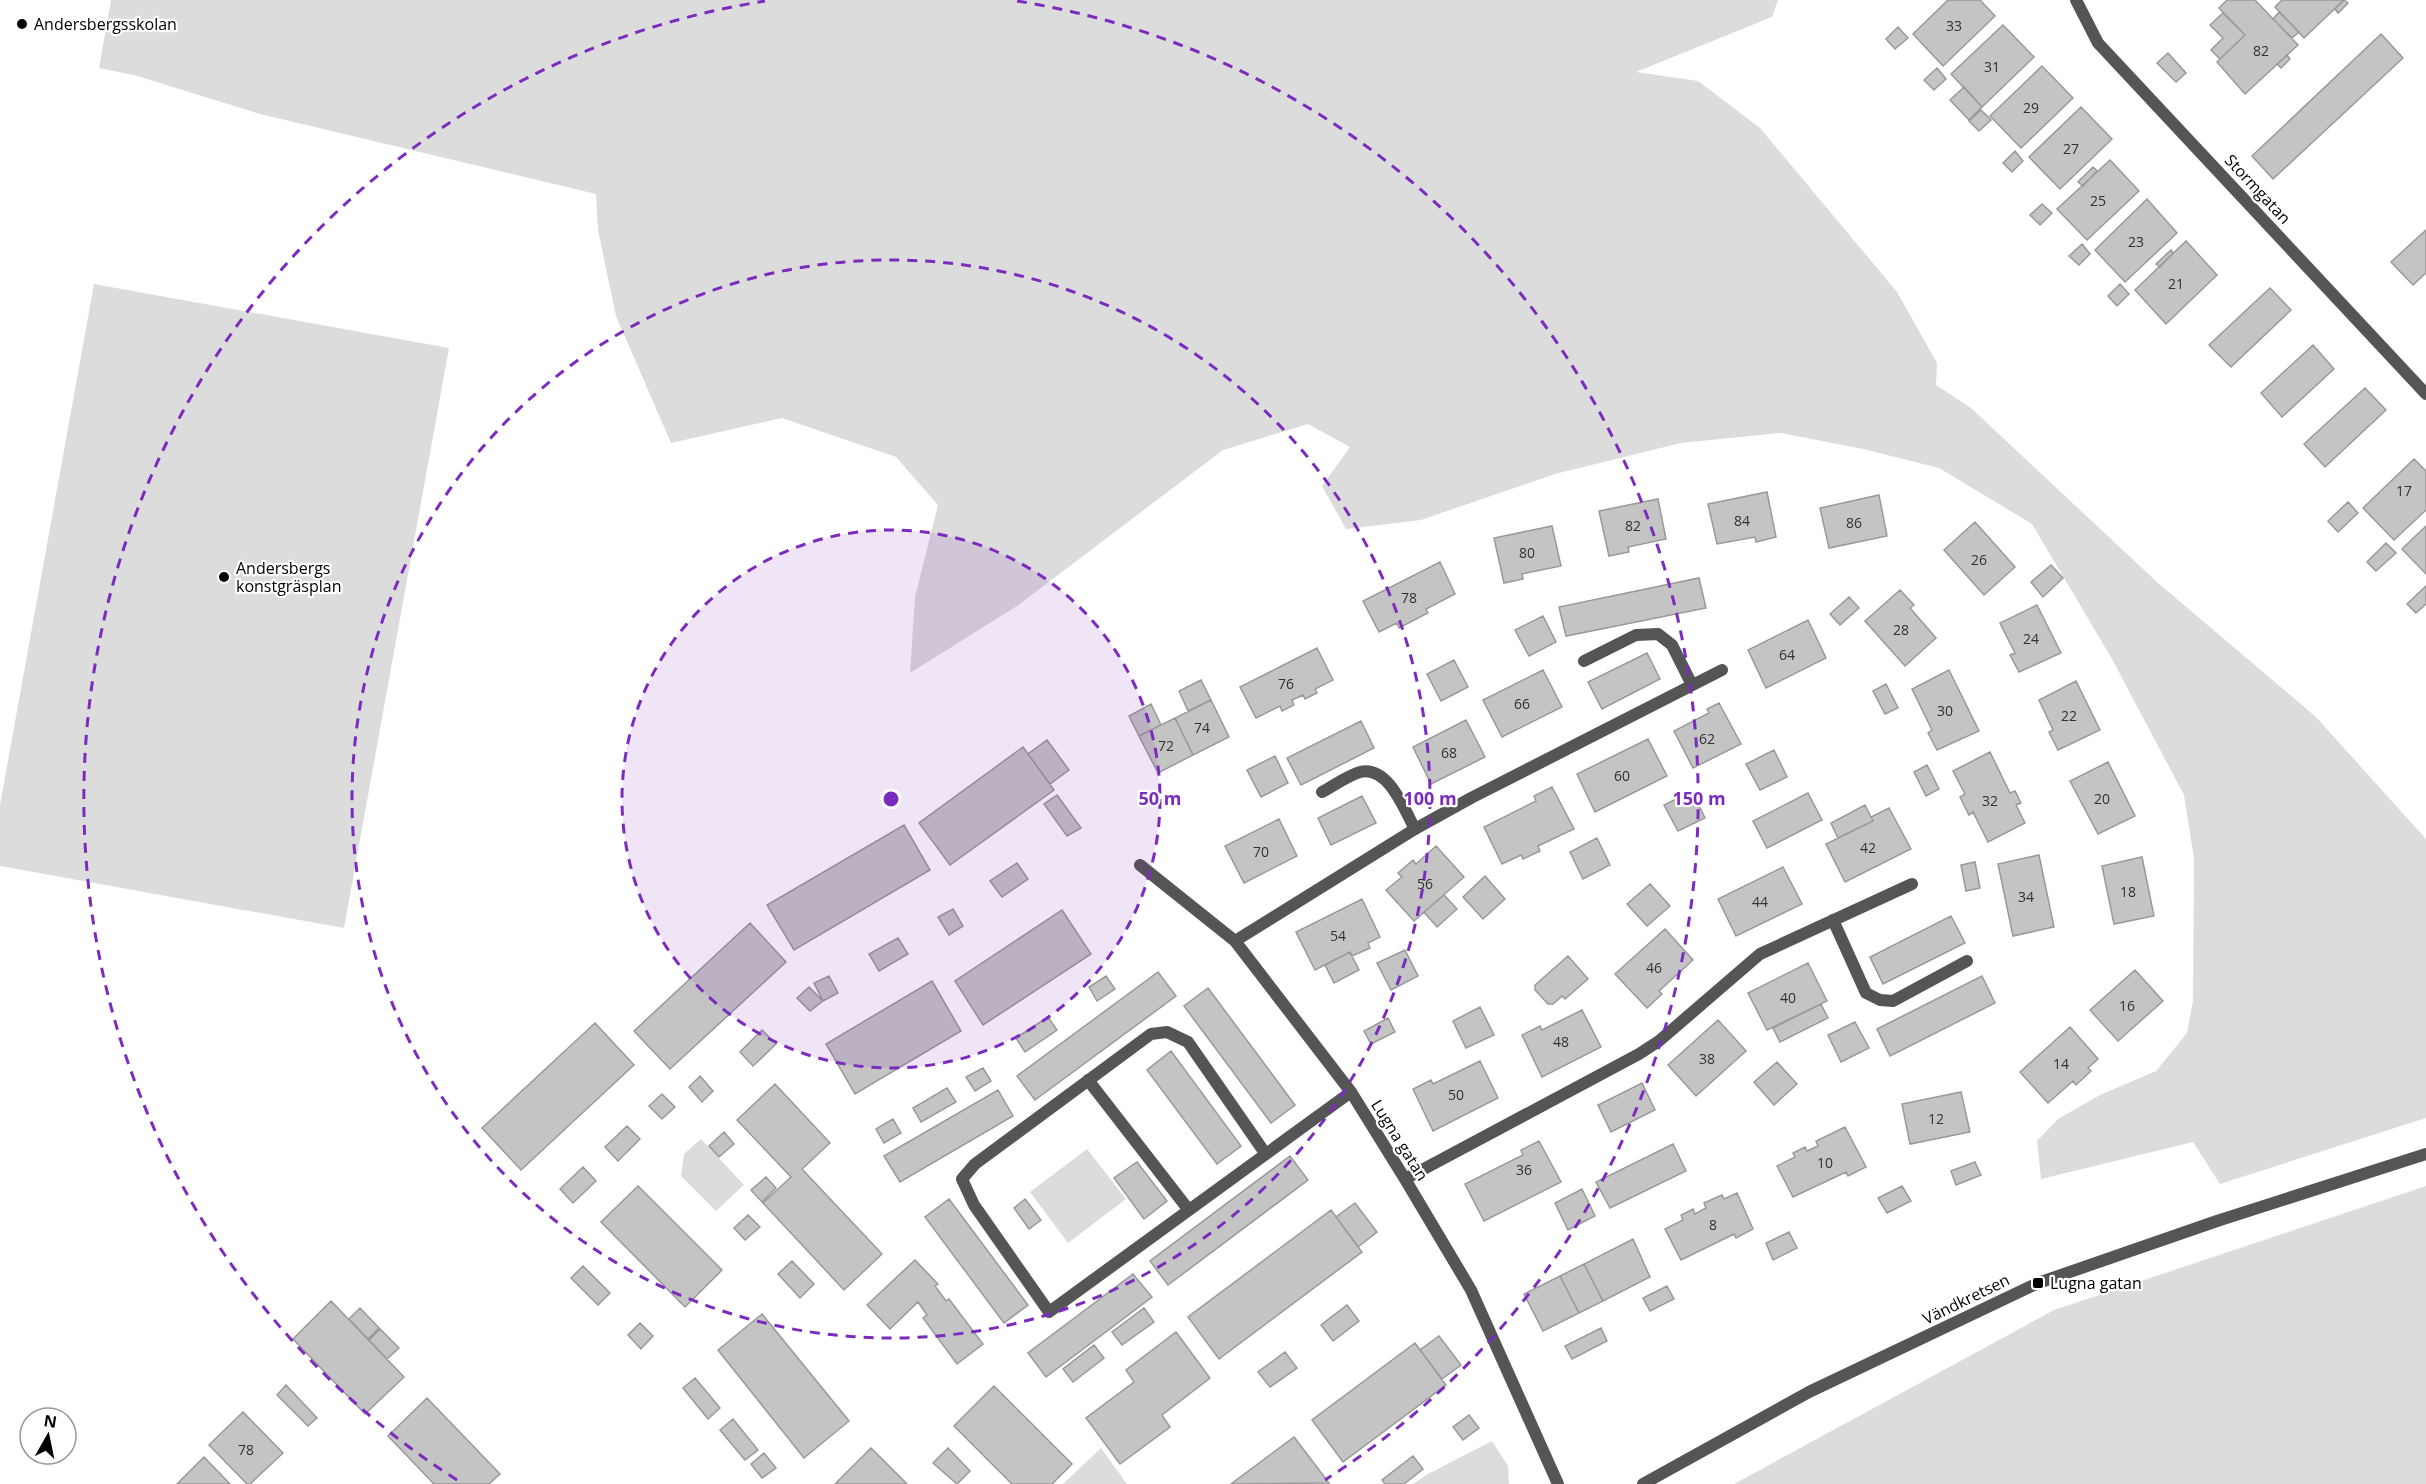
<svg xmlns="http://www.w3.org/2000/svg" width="2426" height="1484" viewBox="0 0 2426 1484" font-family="'Open Sans',sans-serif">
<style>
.green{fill:#dcdcdc}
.building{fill:#c4c4c4;stroke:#999;stroke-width:1.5}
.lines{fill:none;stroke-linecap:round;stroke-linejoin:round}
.service{stroke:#555;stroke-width:12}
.minor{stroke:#555;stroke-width:12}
.ring{fill:none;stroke:#7b2cbf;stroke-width:3;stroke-dasharray:10 8}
.poi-dot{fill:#000;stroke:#fff;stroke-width:2}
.labels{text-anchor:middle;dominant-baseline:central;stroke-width:4.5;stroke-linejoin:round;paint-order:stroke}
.number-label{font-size:14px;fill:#313131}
.poi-label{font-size:16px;fill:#000;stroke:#fff;text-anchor:start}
.street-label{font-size:16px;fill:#000;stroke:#fff}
.centre{fill:#7b2cbf;stroke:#fff;stroke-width:3}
.ring-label{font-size:18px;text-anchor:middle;font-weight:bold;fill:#7b2cbf;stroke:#fff;stroke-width:4.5;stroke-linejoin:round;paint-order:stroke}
</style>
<rect width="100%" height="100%" fill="#fff"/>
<!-- green -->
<path class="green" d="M111,0H1778L1772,17L1636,72L1698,81L1760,128L1897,292L1937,363L1936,385L1971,408L2158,583L2316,717L2426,839V1118L2220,1184L2193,1142L2041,1179L2037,1141L2058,1119L2100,1095L2156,1071L2187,1033L2193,1001L2194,859L2184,795L2112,659L2032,524L1939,468L1863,449L1781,433L1681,443L1555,474L1421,520L1346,529L1322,486L1350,447L1308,424L1223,450L1017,606L910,673L915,597L938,505L896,457L782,418L671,443L616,316L598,230L596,194L260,114L134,75L99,68Z
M94,284L449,348L344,928L0,866V805Z
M701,1139L744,1185L716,1211L681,1176L684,1154Z
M1087,1149L1126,1199L1068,1243L1030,1192Z
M2426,1186V1484H1734L2054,1310Z
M1492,1441L1508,1466L1509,1484H1413L1426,1475Z
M1101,1448L1127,1484H1063Z"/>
<!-- building -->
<path class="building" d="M1948,0H1980L1995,16L1943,66L1913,34Z
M2227,0H2255L2298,45L2245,94L2217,62L2245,35L2219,8Z
M2282,0H2344L2304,38L2275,7Z
M2344,0L2348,3L2338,13L2335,9Z
M2279,12L2299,32L2292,38L2273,19Z
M2223,13L2245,35L2220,59L2211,50L2223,38L2210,25Z
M2003,25L2034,57L1982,107L1951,74Z
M1898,27L1908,38L1895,49L1886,39Z
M2381,34L2403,58L2273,179L2252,156Z
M2168,53L2186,73L2176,82L2157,63Z
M2287,55L2290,59L2281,68L2277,64Z
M2042,66L2073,98L2021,148L1990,116Z
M1937,68L1946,79L1934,90L1924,80Z
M1964,87L1982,107L1969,120L1950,100Z
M2081,107L2112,139L2060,189L2029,157Z
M1981,110L1991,120L1979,131L1969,121Z
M2015,151L2023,161L2012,172L2003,163Z
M2110,160L2139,191L2087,240L2057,209Z
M2093,167L2097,171L2083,186L2078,182Z
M2147,199L2177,233L2125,282L2095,250Z
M2042,204L2052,213L2040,225L2030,215Z
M2426,230V273L2413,285L2391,262Z
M2186,241L2217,275L2166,324L2135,290Z
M2082,244L2090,254L2079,265L2069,256Z
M2171,250L2173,253L2160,267L2156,264Z
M2120,284L2129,294L2117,306L2108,296Z
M2270,288L2291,310L2231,367L2209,345Z
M2313,345L2334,369L2282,417L2261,393Z
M2365,388L2386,410L2325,467L2304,444Z
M2414,459L2426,471V510L2394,540L2363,508Z
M1767,492L1776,537L1756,542L1755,537L1717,544L1708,504Z
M1879,495L1887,536L1829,548L1820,508Z
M1658,499L1666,539L1628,547L1629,552L1609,556L1599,511Z
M2348,502L2358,513L2338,532L2328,521Z
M1975,522L2015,567L1984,595L1944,550Z
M1552,526L1561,566L1522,574L1523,579L1504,583L1494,538Z
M2426,526V574L2402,549Z
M2386,543L2396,553L2376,571L2367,562Z
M1440,562L1455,594L1426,609L1428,613L1399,628L1397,623L1379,632L1363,601Z
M2051,565L2063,578L2043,597L2031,582Z
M1699,578L1706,608L1566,636L1559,607Z
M2426,586V604L2416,613L2407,604Z
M1900,590L1914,605L1910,608L1936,638L1905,666L1865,621Z
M1849,597L1859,608L1840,625L1830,614Z
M2037,605L2061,653L2019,672L2010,655L2015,653L2000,623Z
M1543,616L1556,642L1529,656L1515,630Z
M1808,620L1826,658L1766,688L1748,650Z
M1317,648L1333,680L1315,689L1317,693L1305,699L1303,695L1292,700L1294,705L1282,711L1280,706L1256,718L1240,687Z
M1647,653L1660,679L1602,709L1588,682Z
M1454,660L1468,687L1441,701L1427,674Z
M1543,670L1562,707L1502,737L1483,700Z
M1949,670L1979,731L1937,750L1928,733L1932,730L1912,689Z
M1201,680L1211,700L1188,711L1179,691Z
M2076,681L2100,730L2058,750L2049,732L2053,730L2039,700Z
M1886,684L1898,708L1885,714L1873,691Z
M1211,700L1229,737L1193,755L1175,718Z
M1719,703L1741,744L1693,768L1674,731L1709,713L1707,709Z
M1151,704L1161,725L1139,736L1129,716Z
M1175,718L1193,755L1158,773L1139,736Z
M1466,720L1485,757L1431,784L1413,747Z
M1361,721L1374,748L1301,785L1287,758Z
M1648,739L1667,776L1595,812L1577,774Z
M1047,740L1069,770L1050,784L1028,754Z
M1023,747L1054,790L950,865L919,823Z
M1774,750L1787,777L1760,790L1746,764Z
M1990,752L2010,793L2015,791L2021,803L2016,805L2025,823L1988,842L1973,812L1969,815L1960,797L1965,794L1953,771Z
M1275,756L1288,783L1261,797L1247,770Z
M2108,762L2135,816L2098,834L2070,781Z
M1927,765L1939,789L1926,796L1914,772Z
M1552,787L1574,829L1538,846L1540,851L1523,859L1521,855L1502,864L1484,827L1536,801L1534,796Z
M1692,791L1705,818L1678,831L1664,805Z
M1808,793L1822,820L1767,848L1753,821Z
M1057,795L1081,828L1067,836L1044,804Z
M1362,796L1376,823L1331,845L1318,818Z
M1865,805L1873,821L1838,838L1831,823Z
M1889,808L1911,849L1845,882L1826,844L1873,821L1871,817Z
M1279,819L1297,856L1244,883L1225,846Z
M904,825L930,870L794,950L767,905Z
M1597,838L1610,865L1583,879L1570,852Z
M1436,846L1464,877L1414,921L1386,890L1402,877L1398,873L1413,860L1416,864Z
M2039,855L2054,927L2013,936L1998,864Z
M2142,857L2154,916L2114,924L2102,866Z
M1975,862L1980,888L1966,891L1961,865Z
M1017,863L1028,879L1002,897L990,881Z
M1783,867L1802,904L1736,936L1718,899Z
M1485,876L1505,899L1483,919L1463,897Z
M1650,884L1670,906L1647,926L1627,904Z
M1444,895L1457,909L1437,927L1424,912Z
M1362,899L1380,937L1368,943L1370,948L1352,956L1350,952L1315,970L1296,932Z
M953,909L963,926L949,935L938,917Z
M1062,910L1091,954L983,1025L955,981Z
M1951,916L1965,943L1883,984L1870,957Z
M750,923L786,962L670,1069L634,1031Z
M1665,929L1693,960L1659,991L1662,994L1647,1008L1615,974Z
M898,938L908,954L879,971L869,954Z
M1405,950L1418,976L1391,990L1377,963Z
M1350,952L1359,970L1334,983L1325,965Z
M1568,956L1588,979L1565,999L1562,996L1553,1004H1548L1535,990V985Z
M1808,963L1827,1001L1767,1030L1748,993Z
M2135,970L2163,1001L2118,1041L2090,1010Z
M1158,972L1176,996L1035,1100L1017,1076Z
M829,976L838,993L823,1001L814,983Z
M1106,976L1115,989L1097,1001L1089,987Z
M1982,976L1995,1003L1890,1056L1877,1029Z
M932,981L961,1031L855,1094L826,1044Z
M809,987L823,1001L810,1011L797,998Z
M1208,988L1295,1105L1271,1123L1184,1006Z
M1821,1004L1828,1018L1780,1042L1773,1028Z
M1480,1007L1494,1035L1466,1048L1453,1021Z
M1582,1010L1601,1047L1542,1077L1522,1035L1540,1026L1542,1030Z
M1048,1017L1057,1030L1025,1052L1016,1038Z
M1388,1018L1395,1032L1371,1044L1364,1031Z
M1718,1020L1746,1051L1696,1096L1668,1065Z
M1855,1022L1869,1048L1841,1062L1828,1035Z
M595,1023L634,1065L521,1170L482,1128Z
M2070,1027L2098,1059L2088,1068L2091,1071L2076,1085L2073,1081L2048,1103L2020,1072Z
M762,1030L776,1044L753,1066L740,1052Z
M1171,1051L1241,1146L1217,1164L1147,1070Z
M1480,1061L1498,1098L1433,1131L1413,1089L1431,1080L1433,1084Z
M1777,1062L1797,1084L1774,1105L1754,1082Z
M983,1068L991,1081L975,1091L966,1077Z
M700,1076L713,1091L702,1102L689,1087Z
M1642,1083L1655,1110L1611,1132L1598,1105Z
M775,1084L830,1143L802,1169L882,1254L844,1290L763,1203L791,1177L737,1120Z
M947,1088L956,1102L921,1122L913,1108Z
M998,1090L1013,1116L900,1182L884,1156Z
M1961,1092L1970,1132L1910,1144L1902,1104Z
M662,1094L675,1107L662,1119L649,1106Z
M893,1119L901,1133L884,1143L876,1129Z
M627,1126L640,1139L618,1161L605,1147Z
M1845,1127L1866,1167L1848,1176L1846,1172L1793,1197L1777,1166L1795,1157L1793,1153L1805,1147L1807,1151L1818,1146L1816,1141Z
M724,1132L734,1144L719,1157L709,1146Z
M1539,1141L1561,1182L1484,1221L1465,1184L1523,1155L1521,1150Z
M1673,1144L1686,1171L1610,1208L1596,1182Z
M1290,1156L1308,1180L1168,1285L1150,1261Z
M1137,1162L1167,1201L1144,1219L1114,1178Z
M1975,1162L1981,1175L1956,1185L1951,1171Z
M583,1167L596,1181L573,1203L560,1189Z
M766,1177L776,1188L762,1202L751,1190Z
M638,1186L722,1270L685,1307L601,1222Z
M1902,1186L1911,1201L1887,1213L1878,1198Z
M1582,1189L1595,1216L1568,1230L1555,1203Z
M1737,1193L1753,1229L1736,1238L1734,1234L1681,1260L1665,1229L1683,1220L1681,1215L1693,1209L1695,1214L1706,1208L1704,1203L1722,1195L1724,1199Z
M949,1199L1028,1305L1004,1323L925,1217Z
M1025,1199L1041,1220L1029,1229L1014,1208Z
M1355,1203L1377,1232L1358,1247L1336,1217Z
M1331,1210L1362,1252L1219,1359L1188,1317Z
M748,1215L760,1227L745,1240L734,1228Z
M1789,1232L1797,1248L1773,1260L1766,1243Z
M1633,1239L1650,1277L1603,1301L1584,1264Z
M915,1260L938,1284L935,1286L946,1301L949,1299L983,1344L957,1364L923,1318L927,1315L918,1302L890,1329L867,1305Z
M792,1261L814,1284L800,1298L778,1274Z
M1584,1264L1603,1301L1579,1313L1560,1276Z
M583,1266L610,1293L598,1305L571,1278Z
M1133,1274L1152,1297L1046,1377L1028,1353Z
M1560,1276L1579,1313L1543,1331L1524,1294Z
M1667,1286L1674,1299L1650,1311L1643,1298Z
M331,1301L404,1377L365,1414L293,1339Z
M1347,1305L1359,1321L1333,1341L1321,1325Z
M360,1308L379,1328L368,1339L349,1319Z
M1144,1308L1154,1322L1122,1345L1112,1332Z
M762,1314L849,1421L804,1458L718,1350Z
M640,1323L653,1336L641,1349L628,1335Z
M1601,1328L1607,1341L1572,1359L1565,1346Z
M380,1329L399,1348L387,1359L369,1340Z
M1176,1332L1210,1378L1162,1415L1170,1427L1120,1464L1086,1418L1134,1382L1126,1370Z
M1439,1336L1461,1365L1442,1379L1420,1350Z
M1415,1343L1446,1385L1343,1462L1312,1420Z
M1094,1345L1104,1358L1073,1382L1063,1369Z
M1285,1352L1297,1368L1270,1387L1258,1372Z
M695,1378L720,1408L708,1419L683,1388Z
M286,1385L317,1418L308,1426L277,1395Z
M994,1386L1072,1464L1052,1484H1012L954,1426Z
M427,1398L500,1474L489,1484H434L388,1436Z
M243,1412L283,1453L250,1484H247L209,1445Z
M1469,1415L1479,1428L1463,1440L1453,1427Z
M733,1419L758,1450L745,1460L720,1430Z
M1294,1437L1329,1483L1231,1484Z
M871,1448L907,1484H835Z
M948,1448L970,1471L957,1484L933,1463Z
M764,1453L776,1468L762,1478L751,1464Z
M1413,1456L1423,1469L1404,1484H1385L1382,1480Z
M204,1457L230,1484H177Z"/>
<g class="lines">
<!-- service -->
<path class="service" d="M1584,661L1636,635L1658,634L1672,645L1692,685
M1322,792C1333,786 1347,776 1360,772C1388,765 1404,809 1415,829
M1833,920L1866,993L1880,1000L1893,1001L1967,961
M1088,1080L1188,1209
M1265,1153L1188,1042L1167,1032L1151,1034L975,1164L962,1179L974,1205L1049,1312L1351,1092"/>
<!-- minor -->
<path class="minor" d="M2076,0L2098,43L2426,394
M1140,865L1235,941L1351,1092L1405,1179L1471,1290L1558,1484
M1235,941L1415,829L1471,798L1722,670
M1405,1179L1639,1054L1659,1041L1760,954L1912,884
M1643,1484L1809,1392L2038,1283L2217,1221L2426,1154"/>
</g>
<!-- distance rings -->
<circle cx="891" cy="799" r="269" fill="#7b2cbf" fill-opacity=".12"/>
<g class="ring">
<circle cx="891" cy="799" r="269"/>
<circle cx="891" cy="799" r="539"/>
<path d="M457 1480A808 808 0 0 1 765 1M1017 1A808 808 0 0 1 1325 1480"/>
</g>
<!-- markers -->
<g class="poi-dot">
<circle cx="22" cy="24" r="6"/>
<circle cx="224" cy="577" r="6"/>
<rect x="2032" y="1277" width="12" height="12" rx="3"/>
</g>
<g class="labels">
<!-- number labels -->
<g class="number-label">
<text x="1954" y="25">33</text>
<text x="2261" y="50">82</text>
<text x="1992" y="66">31</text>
<text x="2031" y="107">29</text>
<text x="2071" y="148">27</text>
<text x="2098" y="200">25</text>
<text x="2136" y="241">23</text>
<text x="2176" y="283">21</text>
<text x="2404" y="490">17</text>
<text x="1742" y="520">84</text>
<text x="1854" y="522">86</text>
<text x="1633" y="525">82</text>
<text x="1527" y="552">80</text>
<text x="1979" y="559">26</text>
<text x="1409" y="597">78</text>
<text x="1901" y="629">28</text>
<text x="2031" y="638">24</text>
<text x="1787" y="654">64</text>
<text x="1286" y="683">76</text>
<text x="1522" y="703">66</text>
<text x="1945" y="710">30</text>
<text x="2069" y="715">22</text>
<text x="1202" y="727">74</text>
<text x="1707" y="738">62</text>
<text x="1166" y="745">72</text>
<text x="1449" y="752">68</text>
<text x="1622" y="775">60</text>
<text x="2102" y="798">20</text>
<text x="1990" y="800">32</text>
<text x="1868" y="847">42</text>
<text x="1261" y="851">70</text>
<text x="1425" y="883">56</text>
<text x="2128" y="891">18</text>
<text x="2026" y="896">34</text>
<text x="1760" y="901">44</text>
<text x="1338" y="935">54</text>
<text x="1654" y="967">46</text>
<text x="1788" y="997">40</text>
<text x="2127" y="1005">16</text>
<text x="1561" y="1041">48</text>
<text x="1707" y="1058">38</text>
<text x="2061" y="1063">14</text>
<text x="1456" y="1094">50</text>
<text x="1936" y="1118">12</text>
<text x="1825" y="1162">10</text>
<text x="1524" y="1169">36</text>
<text x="1713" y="1224">8</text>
<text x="246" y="1449">78</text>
</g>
<!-- poi labels -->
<g class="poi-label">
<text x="34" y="24">Andersbergsskolan</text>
<text x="236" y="568">Andersbergs<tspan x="236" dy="18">konstgräsplan</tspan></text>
<text x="2050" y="1283">Lugna gatan</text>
</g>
<!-- street labels -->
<g class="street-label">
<text transform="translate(2258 189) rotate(47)">Stormgatan</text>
<text transform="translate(1400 1140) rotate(58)">Lugna gatan</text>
<text transform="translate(1966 1299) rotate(-26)">Vändkretsen</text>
</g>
</g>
<circle cx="891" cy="799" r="9" class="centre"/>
<g class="ring-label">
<text x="1160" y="805">50 m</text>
<text x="1430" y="805">100 m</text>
<text x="1699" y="805">150 m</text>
</g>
<!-- north arrow -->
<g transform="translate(48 1436) rotate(9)"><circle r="28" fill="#ffffff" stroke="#999999" stroke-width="1.5"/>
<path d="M0-4.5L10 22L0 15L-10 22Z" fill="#000000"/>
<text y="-9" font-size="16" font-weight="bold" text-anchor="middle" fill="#000000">N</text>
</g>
</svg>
